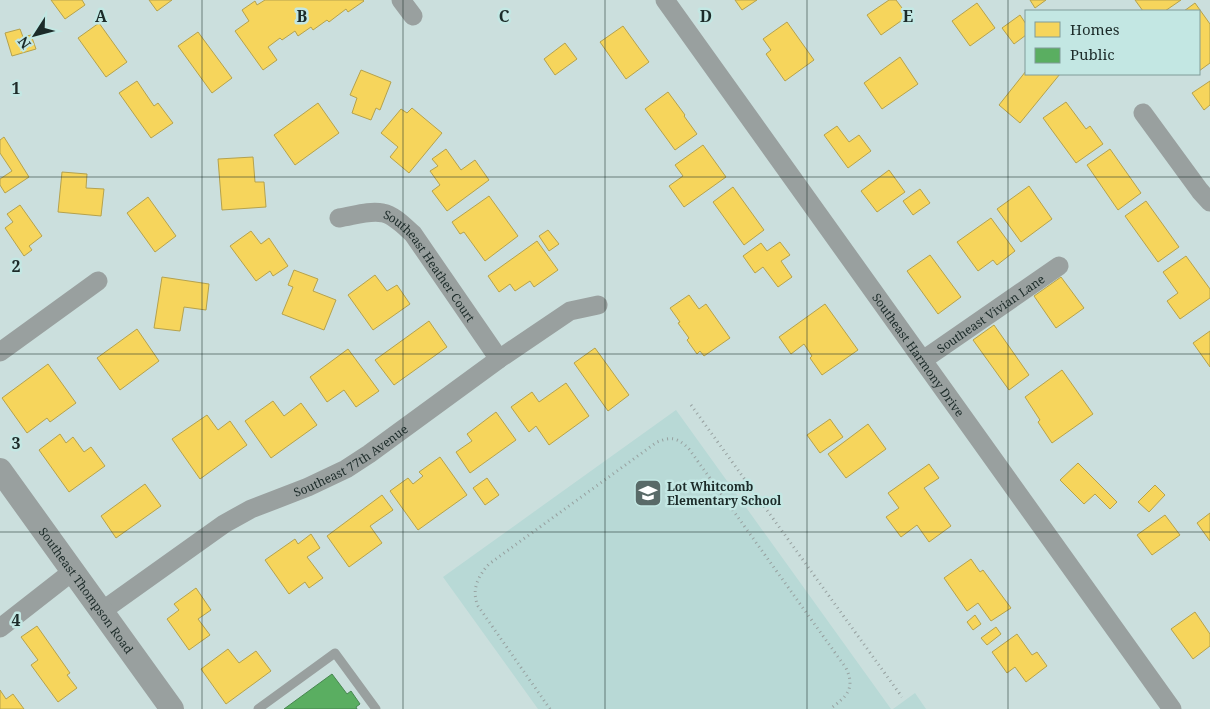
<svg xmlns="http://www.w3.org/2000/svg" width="1210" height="709" viewBox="0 0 1210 709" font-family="'Noto Serif',serif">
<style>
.built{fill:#b8d9d6}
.homes{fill:#f6d55c;stroke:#b5a24d}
.public{fill:#5aae61;stroke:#478750}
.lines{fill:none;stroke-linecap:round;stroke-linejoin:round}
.path{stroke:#97a1a0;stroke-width:3;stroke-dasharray:1 4;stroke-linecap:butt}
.service{stroke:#99a09f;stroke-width:9}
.minor{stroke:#99a09f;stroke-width:19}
.tertiary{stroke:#99a09f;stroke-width:24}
.grid{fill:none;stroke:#1c2b29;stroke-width:1;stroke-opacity:0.55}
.labels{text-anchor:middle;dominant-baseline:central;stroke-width:5;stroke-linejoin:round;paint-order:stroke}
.street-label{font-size:12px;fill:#1c2b29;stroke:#c3e7e3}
.poi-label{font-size:12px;font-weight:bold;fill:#1c2b29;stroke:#c3e7e3;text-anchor:start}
.grid-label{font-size:16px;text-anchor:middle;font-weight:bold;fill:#1c2b29;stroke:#c3e7e3;stroke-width:5;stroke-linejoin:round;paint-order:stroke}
</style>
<rect width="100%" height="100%" fill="#cbdfdd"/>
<!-- built -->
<path class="built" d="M676,410L891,709H538L443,577Z
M915,693L926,709H893Z"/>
<!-- homes -->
<path class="homes" d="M51,0H82L85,5L65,19Z
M149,0H172L157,11Z
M265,0H363L364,1L348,12L346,9L329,22L327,20L313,30L311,27L298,36L295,31L282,40L280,38L268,47L277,60L263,70L235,31L249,21L242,10L255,1L257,5Z
M735,0H757L742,10Z
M889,0H896L908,16L881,35L867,15Z
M1030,0H1046L1035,8Z
M1135,0H1181L1165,11H1143Z
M977,3L995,28L970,46L952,21Z
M1195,3L1210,24V63L1199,71V11H1184Z
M1020,15L1026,24V35L1014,44L1002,28Z
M787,22L814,60L785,81L766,54L771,50L763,39Z
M99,23L127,62L106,77L78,38Z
M623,26L649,62L626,79L600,42Z
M20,29L23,37L31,35L36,49L12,56L5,33Z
M198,32L232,78L212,93L178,46Z
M565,43L577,59L555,75L544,59Z
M900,57L918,84L882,109L864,83Z
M361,70L391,82L380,110L376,108L371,120L352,113L357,98L350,95Z
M1026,71V74H1060L1020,123L999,105Z
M137,81L154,106L158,103L173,123L151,138L119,93Z
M1210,81V105L1204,110L1192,93Z
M668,92L685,115L684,116L697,134L675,150L645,109Z
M1066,102L1086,129L1090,126L1103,144L1076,163L1043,118Z
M318,103L339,133L295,165L274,135Z
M412,108L442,133L409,173L390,157L398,147L381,133L401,109L407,113Z
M837,126L849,142L859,135L871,151L848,168L824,135Z
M4,137L29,177L5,193L0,185V179L12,171L0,153V140Z
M703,145L726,177L684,207L669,186L683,176L675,165Z
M446,149L461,170L475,160L489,180L447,211L432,191L440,185L430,171L438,166L432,159Z
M1110,149L1141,193L1118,210L1087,165Z
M253,157L255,182H264L266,207L222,210L218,159Z
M889,170L905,192L877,212L861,191Z
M62,172L87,174L86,188L104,189L101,216L58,212Z
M1029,186L1052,219L1021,242L997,209Z
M733,187L764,230L744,245L713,202Z
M920,189L930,203L913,215L903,201Z
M489,196L518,236L485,261L464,232L460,234L452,222Z
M148,197L176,236L155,252L127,213Z
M1146,201L1179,247L1158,262L1125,216Z
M20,205L42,236L29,246L32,250L24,256L5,228L13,222L7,214Z
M991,218L1015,251L997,265L993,260L978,271L957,242Z
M548,230L559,244L549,251L539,236Z
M251,231L261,244L269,238L288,266L273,276L270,271L256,281L230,246Z
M537,241L558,270L534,287L530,281L515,291L510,284L499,292L488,276Z
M780,242L790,255L781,261L792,277L778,287L763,267L755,273L743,256L761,243L767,251Z
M930,255L961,297L938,314L907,271Z
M1186,256L1210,289V298L1180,319L1167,301L1178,293L1163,272Z
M294,270L318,279L313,291L336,300L324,330L282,314L293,287L288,285Z
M375,275L387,291L397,285L410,304L373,330L348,295Z
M162,277L209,284L206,310L184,307L180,331L154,328Z
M1061,277L1084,308L1056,328L1034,296Z
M689,295L699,309L706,304L730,338L704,356L700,351L697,354L687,340L689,338L678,323L680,322L670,308Z
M825,304L858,350L822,375L810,358L812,356L804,344L791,354L779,337Z
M429,321L447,347L394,385L375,360Z
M994,325L1029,375L1009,390L973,340Z
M137,329L159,361L120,390L97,358Z
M1210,331V367L1193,343Z
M595,348L629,395L608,411L574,363Z
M348,349L379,391L356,407L344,390L327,402L310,377Z
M48,364L76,403L50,422L47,418L27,433L2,398Z
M1062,370L1093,414L1052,443L1038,422L1040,420L1025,397Z
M566,383L589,416L549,445L536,426L529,432L511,407L532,392L539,402Z
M273,401L284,416L301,403L317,425L271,458L245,421Z
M496,412L516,440L470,473L456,452L472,441L467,434Z
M207,415L218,430L230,421L247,445L200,479L172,439Z
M830,419L843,437L820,453L807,435Z
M868,424L886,449L846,478L828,454Z
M60,434L66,443L73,437L84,452L91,447L105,466L69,492L39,450Z
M440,457L467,495L418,530L390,491L408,478L413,484L423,476L419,472Z
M1078,463L1117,502L1110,509L1095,494L1084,504L1060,480Z
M929,464L939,478L924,488L951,526L929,542L917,525L901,537L886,517L899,508L888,493Z
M487,478L499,495L485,505L473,488Z
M145,484L161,506L116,538L101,516Z
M1155,485L1165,495L1149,512L1138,502Z
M382,495L393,510L370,526L382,543L349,567L327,536Z
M1210,513V541L1197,523Z
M1165,515L1180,535L1152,555L1137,535Z
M311,534L320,548L307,557L323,578L309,588L305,582L289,594L265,560L295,539L298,544Z
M971,559L980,572L983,570L1011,608L991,621L978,603L967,611L944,578Z
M196,588L211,610L198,619L210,635L189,650L167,619L179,610L174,604Z
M1195,612L1210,634V646L1193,659L1171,629Z
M975,615L981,624L973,630L967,622Z
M37,626L70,673L67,675L77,688L58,702L31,665L38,660L21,637Z
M996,627L1001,634L987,645L981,638Z
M1017,634L1032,655L1037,652L1047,666L1026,682L1015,667L1007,673L992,652Z
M228,649L239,663L256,651L271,671L226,704L201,669Z
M0,690L6,699L13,694L24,709H0Z"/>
<!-- public -->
<path class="public" d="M332,674L347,694L351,691L360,704L356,707L357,709H284Z"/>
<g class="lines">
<!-- path -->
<path class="path" d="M691,405L902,697
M550,709L478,606C471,590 478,576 489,564L657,442C672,436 678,438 689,449L846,668C856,689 846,697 830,709"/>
<!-- service -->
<path class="service" d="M258,709L335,653L376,709"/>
<!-- minor -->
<g class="minor">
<path d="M401,0L413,16"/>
<path id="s1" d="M665,0L1172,709"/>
<path d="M1143,113L1200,191L1210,202"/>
<path id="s2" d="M339,218C353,216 369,210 383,213C394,215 405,227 413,234L499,359"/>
<path d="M0,352L98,281"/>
<path id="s3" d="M923,360L1059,266"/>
<path id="s4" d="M102,611L224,524L251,509L308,487L346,469L369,454L499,359L570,311L598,305"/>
<path d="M0,628L73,571"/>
</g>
<!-- tertiary -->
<path class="tertiary" id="s5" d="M0,470L172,709"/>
</g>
<!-- grid -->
<path class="grid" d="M202,0V709M403,0V709M605,0V709M807,0V709M1008,0V709M0,177H1210M0,354H1210M0,532H1210"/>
<!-- icons -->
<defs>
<g id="school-square" transform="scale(1.4375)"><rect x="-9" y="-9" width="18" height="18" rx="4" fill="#596a68" stroke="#c3e7e3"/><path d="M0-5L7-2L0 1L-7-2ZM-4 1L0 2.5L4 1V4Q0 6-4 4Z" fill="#fff"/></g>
</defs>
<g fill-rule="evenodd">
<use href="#school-square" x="648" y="493"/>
</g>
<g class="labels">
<!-- street labels -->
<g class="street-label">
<text stroke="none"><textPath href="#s2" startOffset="116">Southeast Heather Court</textPath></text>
<text stroke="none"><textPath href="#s3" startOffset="82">Southeast Vivian Lane</textPath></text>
<text stroke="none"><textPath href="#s1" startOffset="436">Southeast Harmony Drive</textPath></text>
<text stroke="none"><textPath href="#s4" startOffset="292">Southeast 77th Avenue</textPath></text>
<text stroke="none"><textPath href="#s5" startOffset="148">Southeast Thompson Road</textPath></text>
</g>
<!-- poi labels -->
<g class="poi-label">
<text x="667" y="486">Lot Whitcomb<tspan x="667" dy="14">Elementary School</tspan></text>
</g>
</g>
<g class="grid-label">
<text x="101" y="22">A</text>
<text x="302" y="22">B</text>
<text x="504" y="22">C</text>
<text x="706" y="22">D</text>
<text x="908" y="22">E</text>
<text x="16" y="94">1</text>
<text x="16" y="272">2</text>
<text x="16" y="449">3</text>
<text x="16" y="626">4</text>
</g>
<!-- legend -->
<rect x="1025" y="10" width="175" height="65" fill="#c3e7e3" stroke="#809c99"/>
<rect x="1035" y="22" width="25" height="15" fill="#f6d55c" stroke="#809c99"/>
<text x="1070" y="35" font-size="15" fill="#1c2b29">Homes</text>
<rect x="1035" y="48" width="25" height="15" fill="#5aae61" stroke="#809c99"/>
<text x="1070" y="60" font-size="15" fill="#1c2b29">Public</text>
<!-- north arrow -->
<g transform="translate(35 35) rotate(234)" stroke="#c3e7e3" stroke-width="4" paint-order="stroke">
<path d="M0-4L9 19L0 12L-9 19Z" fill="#1c2b29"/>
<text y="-8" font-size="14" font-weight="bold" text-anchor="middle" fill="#1c2b29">N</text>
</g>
</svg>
